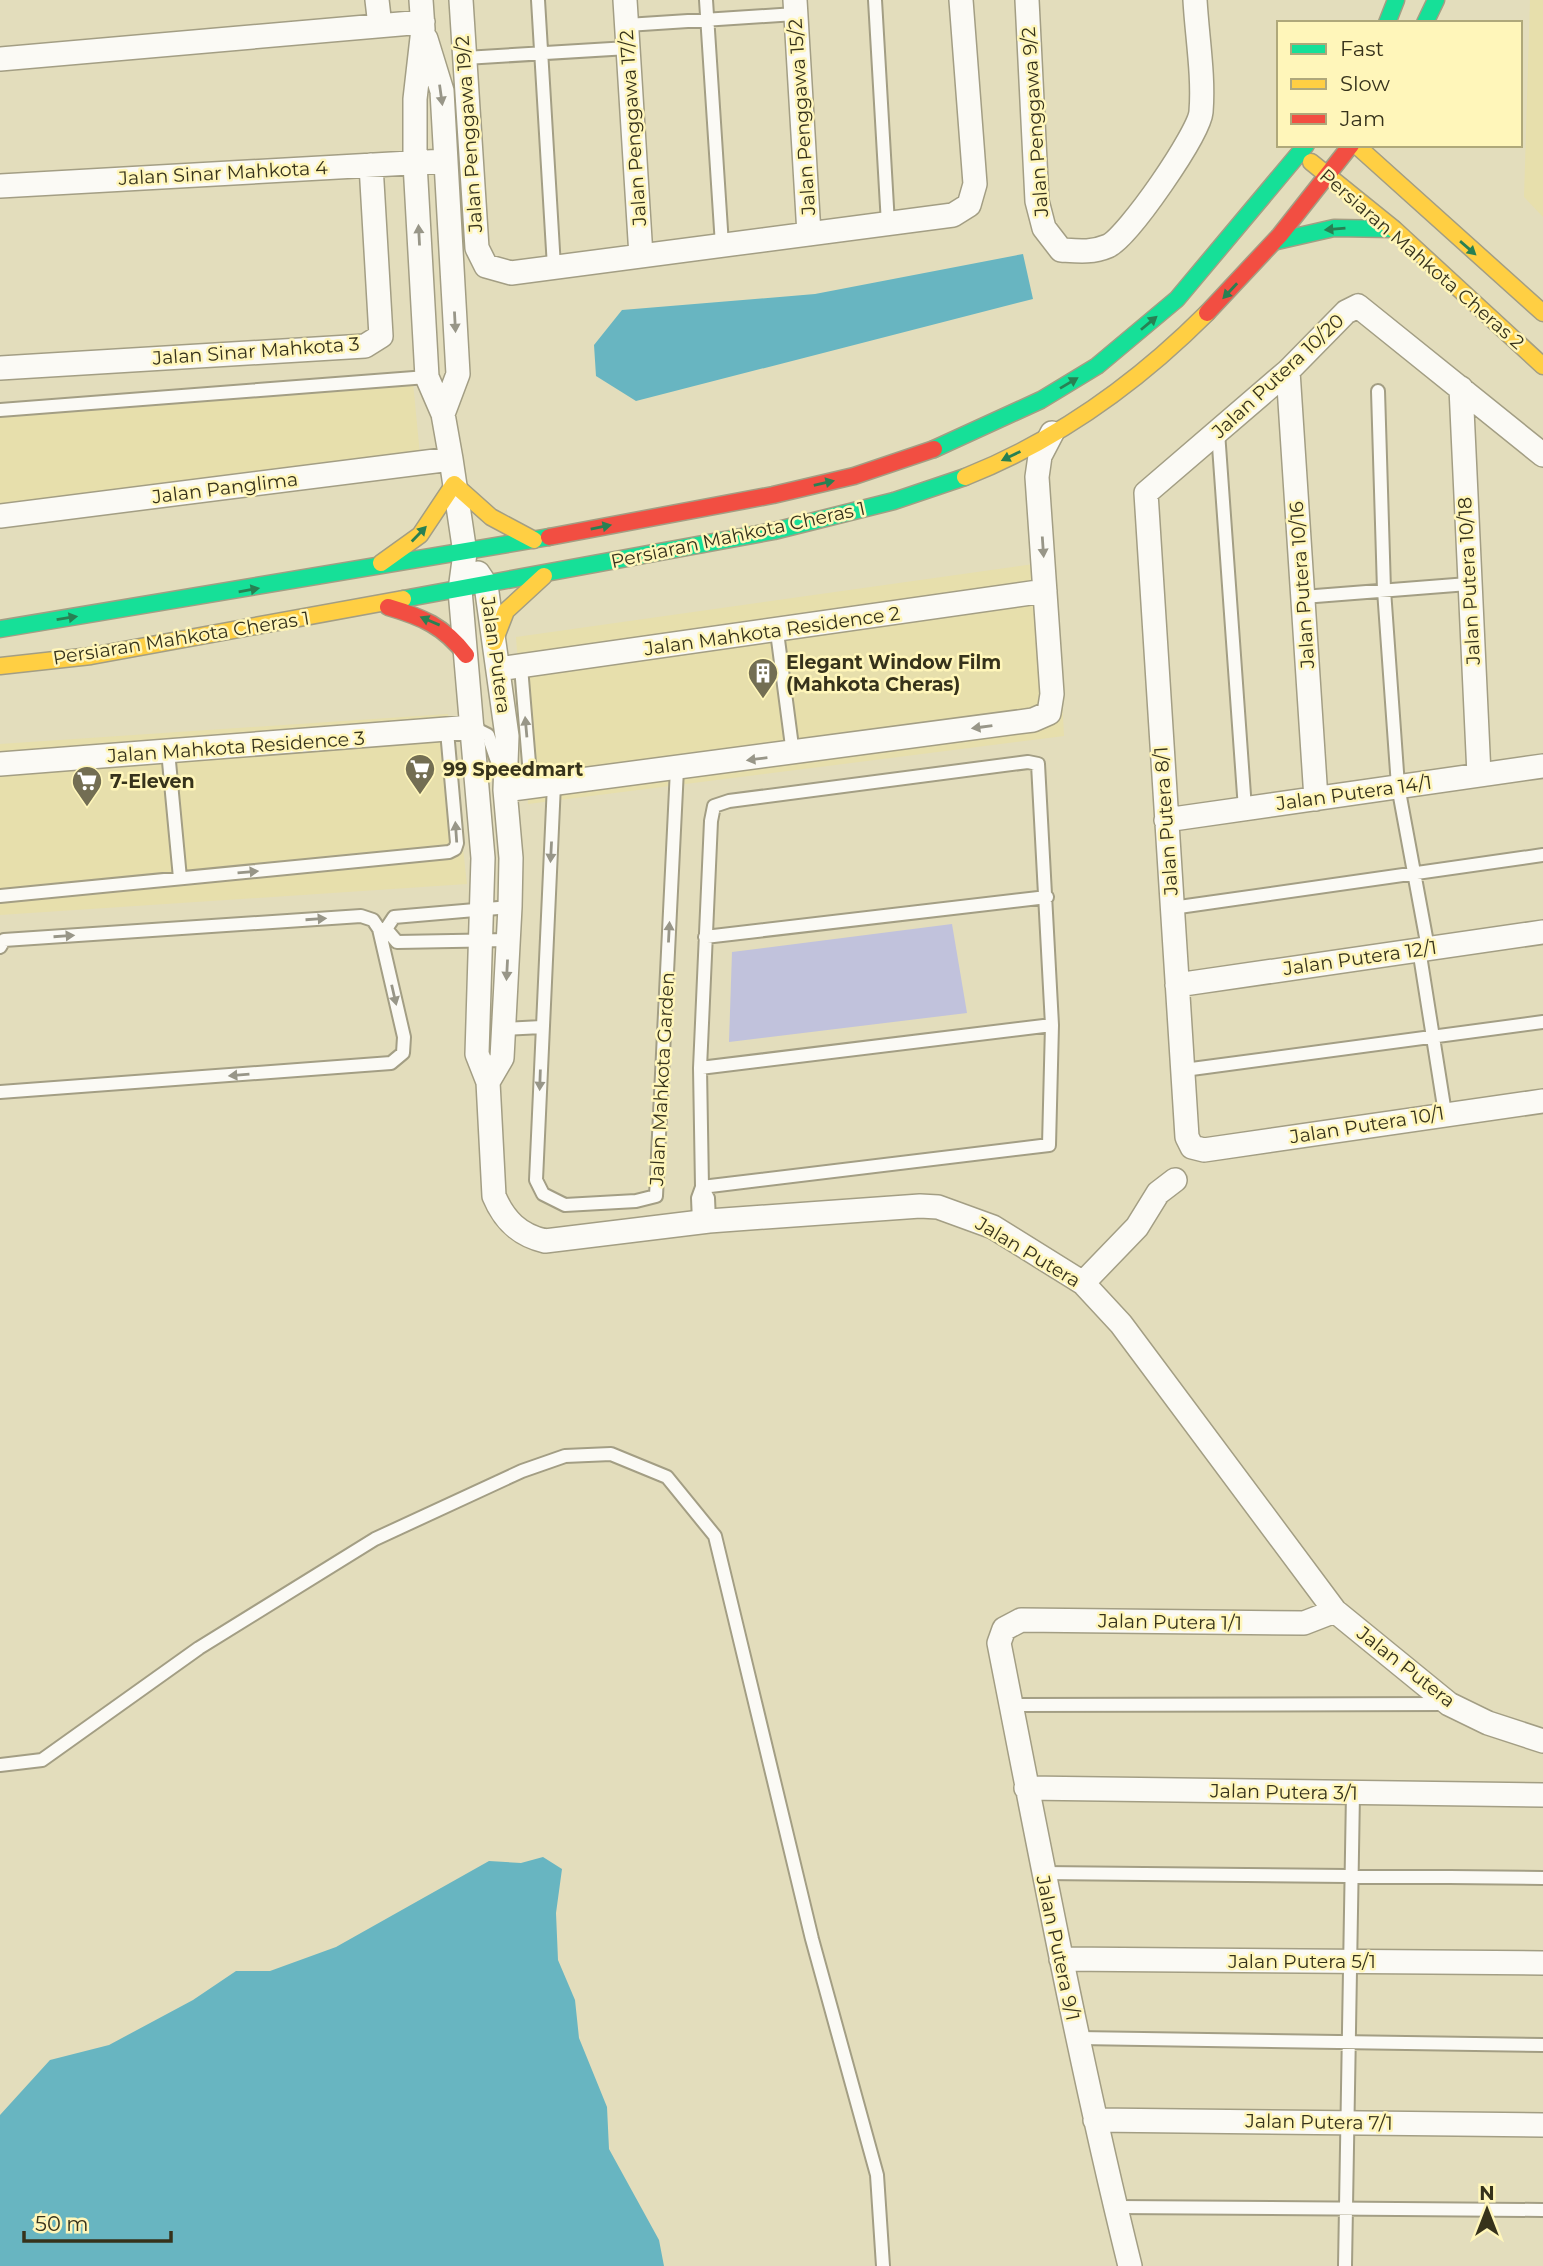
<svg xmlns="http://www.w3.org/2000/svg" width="1543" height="2266" viewBox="0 0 1543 2266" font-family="Montserrat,sans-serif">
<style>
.built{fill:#e7dfac}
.green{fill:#c1c2dc}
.water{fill:#68b5c1}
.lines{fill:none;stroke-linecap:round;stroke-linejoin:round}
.lane-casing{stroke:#a39e84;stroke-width:16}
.street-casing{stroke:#a39e84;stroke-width:26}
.fast-casing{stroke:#a39e84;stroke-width:19}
.slow-casing{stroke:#a39e84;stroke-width:19}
.jam-casing{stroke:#a39e84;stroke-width:19}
.lane{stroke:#fbfaf5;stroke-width:12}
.street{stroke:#fbfaf5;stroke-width:23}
.fast{stroke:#16e098;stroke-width:16}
.slow{stroke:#ffcf43;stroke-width:16}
.jam{stroke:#f24e42;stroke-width:16}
.oneway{fill:#989688}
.oneway2{fill:#288053}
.labels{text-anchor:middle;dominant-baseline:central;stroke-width:5;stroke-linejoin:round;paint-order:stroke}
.street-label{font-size:19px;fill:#36321b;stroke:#fff6ba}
.poi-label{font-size:19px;font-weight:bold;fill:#36321b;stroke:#fff6ba;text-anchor:start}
</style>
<rect width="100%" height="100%" fill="#e3ddbc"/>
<!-- built -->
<path class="built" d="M1530,0H1543V217L1524,197Z
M413,382L420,455L0,510V417Z
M1055,561L1064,736L528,804L516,637Z
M448,714L467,884L0,915V744Z"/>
<!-- green -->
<path class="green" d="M952,924L967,1013L729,1042L732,952Z"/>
<!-- water -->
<path class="water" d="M1023,254L1033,299L636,401L596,376L594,345L622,310L815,294Z
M543,1857L562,1869L556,1913L558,1960L575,2000L579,2038L607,2107L609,2149L659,2240L664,2266H0V2115L50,2060L109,2045L193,2000L236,1971H270L336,1947L489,1861L521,1863Z"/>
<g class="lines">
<!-- lane casing -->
<g class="lane-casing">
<path id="lane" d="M538,0L554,267
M706,0L722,245
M875,0L888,224
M627,25L795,14
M465,58L628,48
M1378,391L1384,590L1398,786L1428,948
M0,410L427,377
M1218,432L1245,809
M1303,597L1468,584
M777,632L793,754
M521,667L531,787
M472,727L488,735L499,767
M168,751L180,878
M554,784L536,1180L543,1194L565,1205L636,1201L656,1196L677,769
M0,896L449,852L455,849L457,843L447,731
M1172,908L1543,855
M379,929H386L394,917L510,907
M386,929L397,942L508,940
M705,937L1047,897
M0,947L4,940L361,916L373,920L379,929L404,1037L403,1053L391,1063L0,1092
M1419,949L1445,1113
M503,1029L542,1027
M700,1068L1052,1025
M1184,1070L1543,1022
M702,1187L708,1198L709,1221
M699,1222L698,1198L702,1187L700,1068L711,821L714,806L729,801L1028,762L1038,764L1052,1025L1049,1145L702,1187
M1011,1705L1445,1704
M0,1765L42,1760L199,1648L375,1539L522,1471L565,1456L611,1454L667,1477L715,1536L812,1939L877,2175L883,2266
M1042,1873L1543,1878
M1078,2038L1543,2045
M1115,2207L1543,2210
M1345,2266L1353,1793"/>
</g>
<!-- street casing -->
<g class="street-casing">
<path id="street" d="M377,0L380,26
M421,0L423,29L415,99V163L427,377L443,414L451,459L465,553L460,590L483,858L477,1054L488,1082L494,1196C504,1220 519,1235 545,1241L709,1221L920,1206L938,1207L993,1227L1083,1283L1121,1324L1335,1611L1449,1704L1488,1723L1543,1741
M461,0L477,248L486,266L511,273L953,215L969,205L975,184L961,0
M625,0L641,256
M795,0L809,234
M1027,0L1037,201L1044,228L1061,250C1077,251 1092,253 1108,246C1128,237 1199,134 1201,112C1204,76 1197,36 1195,0
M426,39L442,91L458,374L443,414
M0,59L423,22
M0,186L445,161
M0,368L365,346L381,336L371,165
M1288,371L1316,799
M1461,388L1479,775
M0,516L451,459
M478,573L486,585L507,736L505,790L511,858L510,907L502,1058L488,1082
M498,669L1045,591
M0,764L472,727
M505,790L1033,720L1049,713L1052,694L1037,477L1040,456L1052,433
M1166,820L1543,766
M1177,985L1543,932
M1192,1147L1187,1137L1146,493L1288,371L1346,312L1358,306L1543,455
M1192,1147L1204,1150L1543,1101
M1083,1283L1137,1227L1158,1193L1175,1180
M1026,1788L1543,1795
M1061,1959L1543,1963
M1095,2120L1543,2125
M1130,2266C1079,2060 1040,1852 999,1643L1004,1629L1021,1620L1304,1623L1335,1611"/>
</g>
<!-- fast casing -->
<g class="fast-casing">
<path id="fast" d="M1387,23L1396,0
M1425,23L1436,0
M1277,241L1334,228L1394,229
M934,449L1041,400L1097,366L1177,299L1306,145
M403,599L774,531L894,501L965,477
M0,629L549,537"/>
</g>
<!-- slow casing -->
<g class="slow-casing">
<path id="slow" d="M1356,145L1543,313
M1311,162L1394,229L1543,366
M965,477C1056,441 1138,382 1207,313
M381,563L420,535L454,484L491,517L534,540
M494,642L506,611L544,576
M0,666L91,656L403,599"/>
</g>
<!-- jam casing -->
<g class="jam-casing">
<path id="jam" d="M1207,313L1280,235L1351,145
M549,537L773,495L854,476L934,449
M388,607C422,617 444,626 466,655"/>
</g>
<!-- lane -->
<use href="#lane" class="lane"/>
<!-- street -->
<use href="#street" class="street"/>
<!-- fast -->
<use href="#fast" class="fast"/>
<!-- slow -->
<use href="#slow" class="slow"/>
<!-- jam -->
<use href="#jam" class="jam"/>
</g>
<!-- one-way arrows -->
<defs><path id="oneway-solid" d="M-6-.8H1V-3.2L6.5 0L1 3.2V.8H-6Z" transform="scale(1.75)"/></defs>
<g class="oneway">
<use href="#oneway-solid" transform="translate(441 95) rotate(82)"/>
<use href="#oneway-solid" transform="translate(419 235) rotate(-93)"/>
<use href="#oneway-solid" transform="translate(455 322) rotate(87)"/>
<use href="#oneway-solid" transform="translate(1043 547) rotate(86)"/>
<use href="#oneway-solid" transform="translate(526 727) rotate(-95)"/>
<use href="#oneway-solid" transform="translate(982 727) rotate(172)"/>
<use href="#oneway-solid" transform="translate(757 759) rotate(173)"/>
<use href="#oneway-solid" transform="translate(456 832) rotate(-94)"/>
<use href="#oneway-solid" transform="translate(551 852) rotate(93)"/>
<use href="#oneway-solid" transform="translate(248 872) rotate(-5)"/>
<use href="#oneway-solid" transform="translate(316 919) rotate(-4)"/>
<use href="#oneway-solid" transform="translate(669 932) rotate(-87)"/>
<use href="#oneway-solid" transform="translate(64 936) rotate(-4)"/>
<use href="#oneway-solid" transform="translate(507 970) rotate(93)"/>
<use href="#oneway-solid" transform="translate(394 995) rotate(77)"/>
<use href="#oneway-solid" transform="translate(239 1075) rotate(175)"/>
<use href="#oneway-solid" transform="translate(540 1080) rotate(92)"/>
</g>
<g class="oneway2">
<use href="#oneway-solid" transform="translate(1335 229) rotate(175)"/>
<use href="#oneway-solid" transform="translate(1468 248) rotate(41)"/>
<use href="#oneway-solid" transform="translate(1230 291) rotate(133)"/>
<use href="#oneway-solid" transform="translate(1149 323) rotate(-40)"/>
<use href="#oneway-solid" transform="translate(1069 383) rotate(-31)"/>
<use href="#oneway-solid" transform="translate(1011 456) rotate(154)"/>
<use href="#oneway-solid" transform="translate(824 483) rotate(-13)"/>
<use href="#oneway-solid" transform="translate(601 527) rotate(-11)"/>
<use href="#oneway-solid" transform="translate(419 534) rotate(-46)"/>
<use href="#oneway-solid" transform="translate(249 590) rotate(-10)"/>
<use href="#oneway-solid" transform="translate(67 618) rotate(-9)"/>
<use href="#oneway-solid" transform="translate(430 621) rotate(-157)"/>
</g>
<!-- icons -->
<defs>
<g id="building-pin" transform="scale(1.575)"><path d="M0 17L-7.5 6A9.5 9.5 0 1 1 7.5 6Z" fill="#736e53" stroke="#fff6ba"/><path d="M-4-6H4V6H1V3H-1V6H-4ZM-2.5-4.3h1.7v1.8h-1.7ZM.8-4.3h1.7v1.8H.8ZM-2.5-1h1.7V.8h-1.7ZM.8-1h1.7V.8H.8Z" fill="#fff"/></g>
<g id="supermarket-pin" transform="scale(1.575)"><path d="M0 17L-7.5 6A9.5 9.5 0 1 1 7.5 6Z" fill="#736e53" stroke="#fff6ba"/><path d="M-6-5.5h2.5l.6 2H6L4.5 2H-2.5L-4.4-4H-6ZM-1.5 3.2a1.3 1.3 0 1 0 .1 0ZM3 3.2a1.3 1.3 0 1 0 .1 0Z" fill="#fff"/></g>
</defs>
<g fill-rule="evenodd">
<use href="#building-pin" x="763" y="673"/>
<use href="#supermarket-pin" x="420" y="769"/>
<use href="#supermarket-pin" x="87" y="781"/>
</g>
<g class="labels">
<!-- street labels -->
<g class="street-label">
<text transform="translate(802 117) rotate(-94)">Jalan Penggawa 15/2</text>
<text transform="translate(1035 122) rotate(-94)">Jalan Penggawa 9/2</text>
<text transform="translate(633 128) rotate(-94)">Jalan Penggawa 17/2</text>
<text transform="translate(469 134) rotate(-94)">Jalan Penggawa 19/2</text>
<text transform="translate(223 173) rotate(-3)">Jalan Sinar Mahkota 4</text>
<text transform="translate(1422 259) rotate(41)">Persiaran Mahkota Cheras 2</text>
<text transform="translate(256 351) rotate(-4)">Jalan Sinar Mahkota 3</text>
<text transform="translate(1278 376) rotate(-43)">Jalan Putera 10/20</text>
<text transform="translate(225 488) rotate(-7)">Jalan Panglima</text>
<text transform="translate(738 535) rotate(-12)">Persiaran Mahkota Cheras 1</text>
<text transform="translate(1469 581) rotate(-93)">Jalan Putera 10/18</text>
<text transform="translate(1302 585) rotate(-94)">Jalan Putera 10/16</text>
<text transform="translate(772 631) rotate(-8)">Jalan Mahkota Residence 2</text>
<text transform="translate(181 638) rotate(-9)">Persiaran Mahkota Cheras 1</text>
<text transform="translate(496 655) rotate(82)">Jalan Putera</text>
<text transform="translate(236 747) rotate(-4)">Jalan Mahkota Residence 3</text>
<text transform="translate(1354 793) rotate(-8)">Jalan Putera 14/1</text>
<text transform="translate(1166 821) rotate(-94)">Jalan Putera 8/1</text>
<text transform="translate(1360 958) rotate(-8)">Jalan Putera 12/1</text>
<text transform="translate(662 1079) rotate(-87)">Jalan Mahkota Garden</text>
<text transform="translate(1367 1125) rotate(-9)">Jalan Putera 10/1</text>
<text transform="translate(1028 1252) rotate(31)">Jalan Putera</text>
<text transform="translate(1170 1622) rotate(1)">Jalan Putera 1/1</text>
<text transform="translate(1406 1667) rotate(38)">Jalan Putera</text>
<text transform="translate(1284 1792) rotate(1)">Jalan Putera 3/1</text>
<text transform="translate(1058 1948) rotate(78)">Jalan Putera 9/1</text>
<text x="1302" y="1961">Jalan Putera 5/1</text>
<text transform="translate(1319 2122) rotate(1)">Jalan Putera 7/1</text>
</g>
<!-- poi labels -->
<g class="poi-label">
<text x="786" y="662">Elegant Window Film<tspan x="786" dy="22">(Mahkota Cheras)</tspan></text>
<text x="443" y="769">99 Speedmart</text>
<text x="110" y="781">7-Eleven</text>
</g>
</g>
<!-- legend -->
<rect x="1277" y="21" width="245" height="126" fill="#fff6ba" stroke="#afa87a" stroke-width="2"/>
<rect x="1291" y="44" width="35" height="10" fill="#16e098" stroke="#afa87a" stroke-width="2"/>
<text x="1340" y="56" font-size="21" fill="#36321b">Fast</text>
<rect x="1291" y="79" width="35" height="10" fill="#ffcf43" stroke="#afa87a" stroke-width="2"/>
<text x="1340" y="91" font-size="21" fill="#36321b">Slow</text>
<rect x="1291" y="114" width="35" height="10" fill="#f24e42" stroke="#afa87a" stroke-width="2"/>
<text x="1340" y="126" font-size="21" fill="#36321b">Jam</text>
<!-- north arrow -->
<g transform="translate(1487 2210)" stroke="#fff6ba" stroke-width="5" paint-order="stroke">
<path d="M0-5L12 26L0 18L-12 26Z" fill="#36321b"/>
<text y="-10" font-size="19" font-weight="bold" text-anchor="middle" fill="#36321b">N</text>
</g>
<!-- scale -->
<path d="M24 2231v10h147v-10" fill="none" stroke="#36321b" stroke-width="3.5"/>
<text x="35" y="2231" font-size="21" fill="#36321b" stroke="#fff6ba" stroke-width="5" paint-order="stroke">50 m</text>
</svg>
